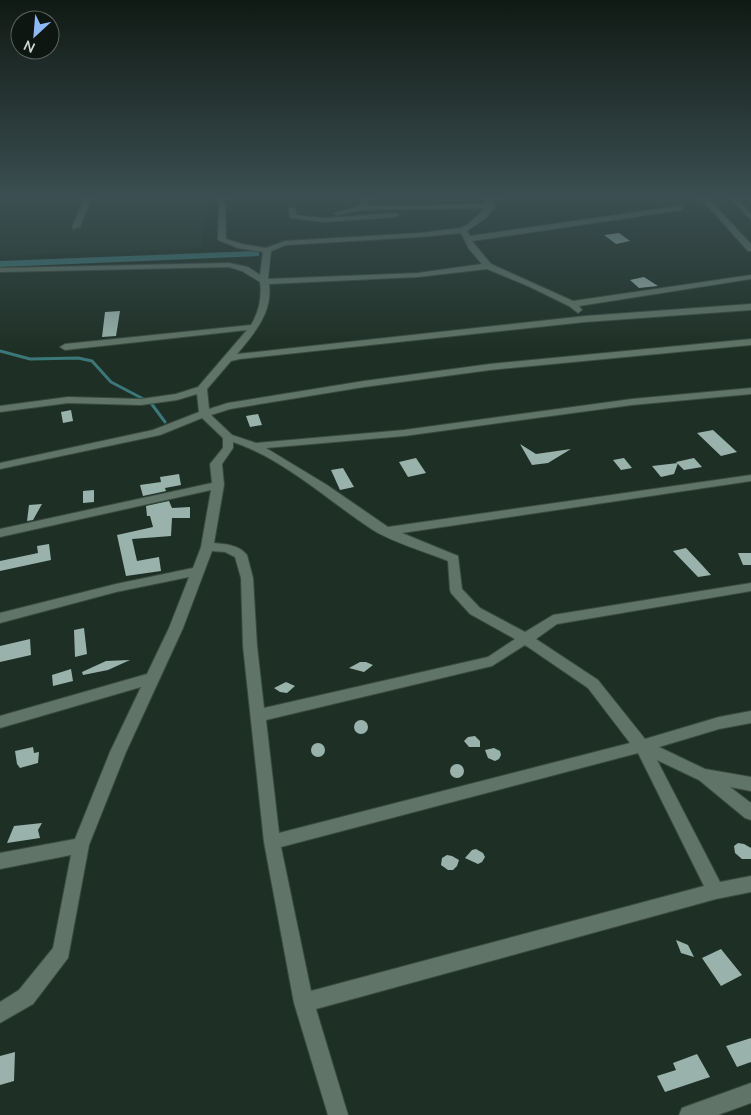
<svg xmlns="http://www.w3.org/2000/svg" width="751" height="1115" viewBox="0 0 751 1115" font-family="Mulish,sans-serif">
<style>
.built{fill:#20392a}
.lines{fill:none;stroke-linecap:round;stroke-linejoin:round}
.stream{stroke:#3c787a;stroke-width:3}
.canal{fill:#3c787a;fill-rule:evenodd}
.building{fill:#99b3ac}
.minor-casing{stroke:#3b4a41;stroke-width:2}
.minor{fill:#607467;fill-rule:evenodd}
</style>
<rect width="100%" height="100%" fill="#1e3025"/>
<!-- built -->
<path class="built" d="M0,195H208L201,248L0,256Z
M706,195H751V244Z"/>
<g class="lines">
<!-- stream -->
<path class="stream" d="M0,351L30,359L78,358L92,361L111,382L151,403L165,422"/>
<!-- canal -->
<path class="canal" d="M256,251L259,252V256L0,267V261Z"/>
</g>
<!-- building -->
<path class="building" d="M619,233L630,241L616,244L604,235Z
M644,277L658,286L639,288L630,280Z
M120,311L116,336L102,337L105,312Z
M71,410L73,421L63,423L61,412Z
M258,414L262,425L250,427L246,416Z
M713,430L737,452L721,456L697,433Z
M520,444L536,454L571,449L548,463L532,465Z
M416,458L426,473L408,477L399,462Z
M624,458L632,468L621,470L613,460Z
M694,458L702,467L684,470L676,462Z
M678,463L674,474L661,477L652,466Z
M343,468L354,487L340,490L331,470Z
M179,474L181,485L165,488L166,491L143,496L140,485L161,482L160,477Z
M94,490V502L83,503V491Z
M169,501L172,508L190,507V518H172L171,536L132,539L137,561L159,557L161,571L126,576L117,535L153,527L150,516H147L146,506Z
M42,504L33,520L27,521L29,505Z
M49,544L51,560L0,571V561L38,553L37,546Z
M686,548L702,565L711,575L698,577L673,551Z
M738,553H751V565H743Z
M84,628L87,654L75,657L74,630Z
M30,639L31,655L0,662V646Z
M130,660L108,670L83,675L82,672L106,661Z
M360,662H366L373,665L364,672L349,668Z
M71,669L73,681L53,686L52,675Z
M286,682L295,686L287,693L280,692L274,688Z
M354 727a7 7 0 1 1 14 0a7 7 0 1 1-14 0Z
M475,736L480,741V747H469L464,741L468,737Z
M311 750a7 7 0 1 1 14 0a7 7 0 1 1-14 0Z
M33,747L34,753L39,752L38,763L20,768L17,764L15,751Z
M494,748L500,751L501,755L499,759L495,761L488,758L485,750Z
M450 771a7 7 0 1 1 14 0a7 7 0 1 1-14 0Z
M42,823L38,830L40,838L7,843L14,826Z
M738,843L744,844L751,848V859H742L735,853L734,846Z
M476,849L483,853L485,857L482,862L478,864L465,858L472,850Z
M447,855L452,856L459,860L457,866L453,870H448L441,865L442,858Z
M676,940L688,945L694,957L681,953Z
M721,949L742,975L721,986L702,958Z
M751,1038V1062L737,1067L726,1046Z
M15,1052L14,1081L0,1085V1056Z
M697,1054L710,1077L665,1092L657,1076L676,1070L673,1063Z"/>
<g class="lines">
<!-- minor casing -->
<g class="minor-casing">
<path id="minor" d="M86,195H93L80,227L73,229L72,227Z
M219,195H225L226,239L242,244L266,248L285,241L420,233L461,228L467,225L486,208L361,210L338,215L334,213L360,206V199L365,195H373L368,200V206L486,204L482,195H524L491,200L495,206L487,217L467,231L470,236L679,206L683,208L682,210L472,241L491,264L573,301L751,275V279L579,306L582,310L578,313L569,306L528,286L487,269L418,277L269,284C273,312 254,334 237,354L585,316L751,304V310L585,322L240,359L231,361L207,389L209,409L228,403L364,381L490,364L751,339V345L490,370L364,387L230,409L211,415L232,435L256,443L404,430L632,399L751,388V394L632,405L404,436L266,448L327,485L388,527L751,475V481L402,533L458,556L462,589L480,608L525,632L553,615L751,583V591L557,624L536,639L598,680L645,739L719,717L751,711V723L719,729L659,747L705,769L751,777V791L730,787L751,803V820L745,818L699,780L657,760L720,882L751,876V892L716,899L316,1009L348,1115H328L294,1003L264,842L243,646L241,578L235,557L225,552L212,551L183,628L126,752L89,845L68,958L33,1004L0,1023V1002L19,990L53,948L71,855L0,869V853L75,839L110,752L141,687L0,728V716L147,674L169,628L189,577L116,592L0,623V613L116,584L193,568L201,547L211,490L0,537V529L212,483L210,464L223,448V438L202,418L160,435L0,469V463L153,430L199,412L197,394L177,400L141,405L68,403L0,412V406L68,397L141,399L176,394L198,387L247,330L65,350L60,347L65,344L251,325C259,312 262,297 260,282L242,271L229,267L0,272V268L229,263L248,267L260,275L263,252L238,248L218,240ZM461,233L469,249L482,264L418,273L268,279L271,251L286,245L420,237ZM233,442C286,460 327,500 373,530C392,542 426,552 448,561L450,590L451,593L470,614L515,639L488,657L264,708L257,646L253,578L247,555C239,545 226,544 214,543L224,485L222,464L233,448ZM525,645L588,688L630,743L279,833L266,720L492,666ZM638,753L704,886L311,991L281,847Z
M698,195H705L751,244V251H748Z
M727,195L751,196V200H739L751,214V220Z
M289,208H295L296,215L324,218L395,213L399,215L395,217L324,222L290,218Z
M751,1083V1103L718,1115H679L682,1108Z"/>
</g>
<!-- minor -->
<use href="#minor" class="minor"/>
</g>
<!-- sky -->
<linearGradient id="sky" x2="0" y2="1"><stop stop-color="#101a14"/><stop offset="0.56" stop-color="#3b4e51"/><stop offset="1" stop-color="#3b4e51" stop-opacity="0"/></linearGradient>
<rect width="751" height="351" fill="url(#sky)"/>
<!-- north arrow -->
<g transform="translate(35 35) rotate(206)"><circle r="24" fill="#0e1611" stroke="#5b645f"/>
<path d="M0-4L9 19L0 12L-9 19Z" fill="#8db9fc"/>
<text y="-8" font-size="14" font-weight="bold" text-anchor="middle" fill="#cfdad3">N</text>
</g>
</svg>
